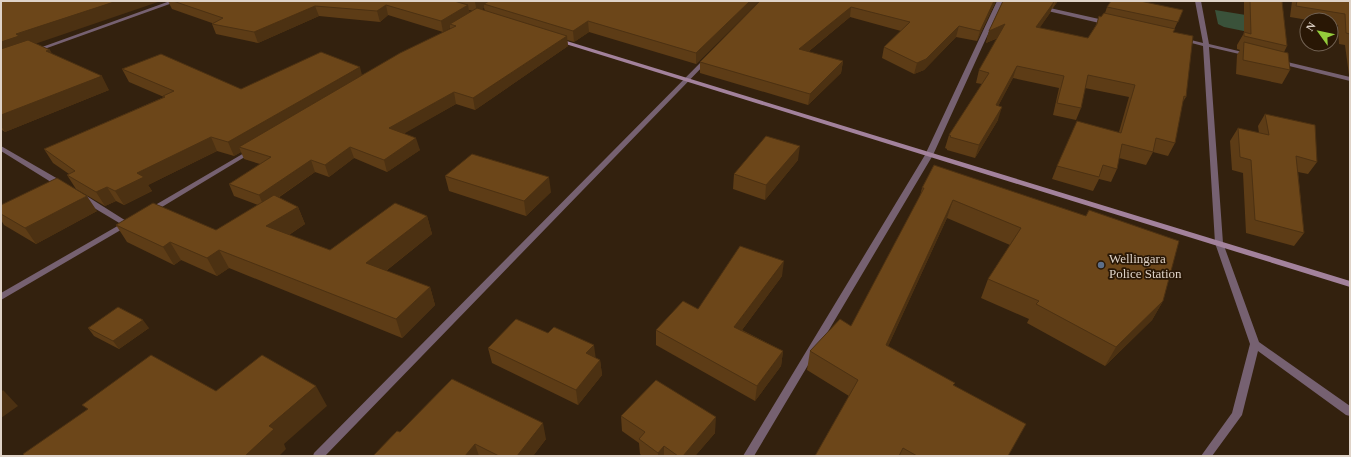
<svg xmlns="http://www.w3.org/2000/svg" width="1351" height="457" viewBox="0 0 1351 457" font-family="Georgia,serif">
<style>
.green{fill:#3a523a}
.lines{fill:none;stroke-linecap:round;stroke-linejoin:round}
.street{fill:#766171;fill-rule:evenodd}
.secondary{fill:#a3829c;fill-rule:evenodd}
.wall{fill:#5d3c16;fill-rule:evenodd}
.shaded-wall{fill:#4c3112}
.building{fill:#6c4619;stroke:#4c3112}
.service-dot{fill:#5c6f8a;stroke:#291705;stroke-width:1.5}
.labels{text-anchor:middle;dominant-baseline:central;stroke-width:3.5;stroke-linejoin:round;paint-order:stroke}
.poi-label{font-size:13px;fill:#dfd3c8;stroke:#291705;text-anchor:start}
</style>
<rect width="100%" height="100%" fill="#33210e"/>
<!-- green -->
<path class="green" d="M1215,10L1276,20L1283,39L1224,27L1218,24Z"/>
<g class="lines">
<!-- street -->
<path class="street" d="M170,1H178L36,52L31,51Z
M997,1H1003L933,155L754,456H743L925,155Z
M1195,1H1201L1209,44L1251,54L1248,56L1209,47L1223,243L1259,342L1350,406V416L1346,415L1258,351L1242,415L1212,456H1201L1232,413L1250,344L1215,243L1203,46L1180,40L1183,38L1203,43Z
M1041,6L1108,21L1111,23L1108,25L1039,9V7Z
M707,57L710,59L709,60L325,456H313L314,453L705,58Z
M1279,60L1350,77V81L1277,63V61Z
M1,146L65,183L66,185L65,187H59L1,151Z
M251,149L253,150L254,151L253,152L152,213H149L145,211Z
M79,195H85L131,224L1,300V293L121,224L79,199L78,197Z"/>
<!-- secondary -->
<path class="secondary" d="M556,39H560L1350,281V287L556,41Z"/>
</g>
<!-- wall -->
<path class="wall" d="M1,1L36,44L109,90L5,132L2,130L1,131Z
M168,1H759L696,64L589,32L574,42L567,40L568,46L475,110L456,104L404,133L420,150L387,172L354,158L329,177L315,172L278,198L298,207L305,224L289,235L330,250L427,216L432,234L386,271L430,287L435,305L402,338L229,268L217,276L181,260L174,265L127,242L116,225L216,230L258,205L234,196L229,184L260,164L244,159L241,152L234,156L217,151L148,185L152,191L124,205L116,201L105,206L76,189L67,175L69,174L53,163L44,149L164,97L129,82L122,69L241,89L362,75L451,29L450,28L443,32L388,15L380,22L319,16L258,43L216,34L212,24V23L172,9ZM484,8L485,11L481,9ZM469,10L473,11L470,13Z
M760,1H996L977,41L956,37L924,70L914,74L882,58L884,47L901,31L850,17L808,52L843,61L841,73L808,105L700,73V62Z
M1003,1H1058L1053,8H1052L1050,13L1039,28L1088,38L1096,25L1099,16L1101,17L1105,13L1107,7L1183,10L1173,32L1186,97L1182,103L1175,143L1168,156L1153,152L1146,165L1119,158L1117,169L1111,182L1099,179L1093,191L1052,179L1057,166L1119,132L1129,97L1085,88L1081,108L1076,120L1053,115L1059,88L1013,78L998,106V120L975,158L947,150V149L945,148L949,135L982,84L976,83L979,70L998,38L986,43L989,31Z
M1244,1H1282L1287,46L1284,52L1290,70L1282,84L1236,74L1237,55L1240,50L1237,49V45L1244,33Z
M1292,1H1350V76L1349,75L1345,45L1339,44L1338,25L1331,24V20H1308L1290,17Z
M1265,114L1317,162L1308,174L1298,172L1304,233L1294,246L1246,233L1243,173L1232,170L1230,141L1238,128L1259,133L1258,126Z
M798,160L765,200L733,189L734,174Z
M934,165L1163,301L1152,320L1105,366L1027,323L1029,319L981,298L988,279L1010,245L947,218L888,346L954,385L1009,456H815L849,396L807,370L810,351L851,326L920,196L922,188Z
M445,176L551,192L526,216L449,191Z
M1,205L97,211L36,244L4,225L1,220Z
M782,276L742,330L783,351L781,366L755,401L656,345V330L698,309Z
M88,328H149L119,349L94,336Z
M488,348L596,358L600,360L602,375L578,405L492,363Z
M621,416L715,433L695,456H642L640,454L639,443L622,431Z
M400,432L546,439L533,456H373Z"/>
<!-- shaded-wall -->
<path class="shaded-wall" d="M117,1H161L26,47L1,59V42L16,34Z
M476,1H495L484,4V8L477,12L475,2Z
M750,1H759L696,64V53Z
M994,1H996L977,41L980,31Z
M1056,1H1058L1053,8Z
M1054,2L1050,13L1032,39L1036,27Z
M386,5L388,15L380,22L377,11Z
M468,5L470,16L450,24V28L443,32L441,21Z
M315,6L319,16L258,43L254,32Z
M851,7L850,17L798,60L799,49Z
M588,21L589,32L574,42L573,31Z
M1005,24L1002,36L986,43L989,31Z
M959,26L956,37L924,70L914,74L917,63Z
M567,36L568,46L475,110L473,98Z
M50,50L58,64L46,51Z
M843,61L841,73L808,105L810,94Z
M1017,66L1013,78L992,118L996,105Z
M360,67L363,79L239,147L241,152L234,156L228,142Z
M102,76L109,90L5,132L1,126V115Z
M454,92L456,104L393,140L389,128Z
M1002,107L998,120L975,158L979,145Z
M211,137L217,151L148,185L152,191L124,205L115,191L137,173Z
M416,138L420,150L387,172L384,160Z
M800,146L798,160L765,200L766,185Z
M350,147L354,158L329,177L325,165Z
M311,160L315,172L264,207L259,195Z
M549,177L551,192L526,216L524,201Z
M107,187L116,201L105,206L96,192Z
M87,196L97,211L36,244L25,228Z
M953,200L947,218L880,364L886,345Z
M298,207L305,224L275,244L266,226Z
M427,216L432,234L373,281L366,263Z
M170,242L181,260L174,265L163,247Z
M219,250L229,268L217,276L207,258Z
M784,261L782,276L733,342L734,327Z
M430,287L435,305L402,338L396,319Z
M1163,301L1152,320L1105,366L1116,347Z
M143,320L149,328L119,349L113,341Z
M594,345L596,360L586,353Z
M783,351L781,366L755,401L757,386Z
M600,360L602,375L578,405L576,390Z
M316,386L327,406L284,444L286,449L279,456H245L269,426Z
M3,390L18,406L1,418V392Z
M716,417L715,433L695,456H683Z
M543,423L546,439L533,456H517Z
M475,444L479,456H465Z
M664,446V456H658V453Z"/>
<!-- building -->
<path class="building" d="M1,1H117L16,34L19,36L1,42Z
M173,1H454L468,5L441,21L386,5L377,11L315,6L254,32L212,24L223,18Z
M489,1H750L696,53L588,21L573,31L484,4Z
M760,1H994L980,31L959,26L926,59L917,63L884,47L910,22L851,7L799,49L843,61L810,94L700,62Z
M1003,1H1050L1054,2L1036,27L1088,38L1097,24L1099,16L1101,17L1104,13L1175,29L1173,32L1193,36L1186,97L1184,96L1175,143L1156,138L1153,152L1122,144L1117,169L1103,165L1099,177L1057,166L1077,121L1121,133L1135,85L1088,75L1081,108L1057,103L1064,76L1017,66L996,105L1002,107L979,145L950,137L951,136L949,135L989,73L979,70L1005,24L989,31Z
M1111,1H1140L1183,10L1178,22L1107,7Z
M1250,1H1282L1287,46L1244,36V32L1251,34Z
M1297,1H1350V34L1346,33L1345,14L1296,6Z
M477,8L567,36L473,98L454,92L389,128L416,138L384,160L350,147L325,165L311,160L259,195L229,184L271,157L239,147L400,53L456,26L450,24Z
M28,40L50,50L46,51L102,76L1,115V49Z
M1244,42L1288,53L1290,70L1243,60Z
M321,52L360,67L228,142L211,137L137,173L144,177L115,191L107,187L96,192L67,175L75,171L44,149L165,97L163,96L174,91L122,69L161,54L241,89Z
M1265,114L1315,125L1317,162L1296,156L1304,233L1255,220L1251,160L1240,157L1238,128L1269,135Z
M766,136L800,146L766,185L734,174Z
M472,154L549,177L524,201L445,176Z
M934,165L1086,216L1089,210L1179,241L1163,301L1116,347L1036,304L1039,301L988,279L1021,228L953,200L886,345L955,383L953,385L1026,424L1008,456H917L903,448L899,456H815L858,380L810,351L840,319L851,326L924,188H922Z
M57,178L87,196L25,228L1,214V205Z
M274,195L298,207L266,226L330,250L395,203L427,216L366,263L430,287L396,319L219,250L207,258L170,242L163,247L116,225L153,203L216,230Z
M740,246L784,261L734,327L783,351L757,386L656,330L683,301L698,309Z
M118,307L143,320L113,341L88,328Z
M516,319L548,333L554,327L594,345L586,353L600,360L576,390L488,348Z
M151,355L216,391L262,355L316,386L269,426L274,429L245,456H25L23,454L88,409L82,405Z
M452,379L543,423L517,456H499L475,444L465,456H373L397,431L400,432Z
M656,380L716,417L683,456H678L664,446L658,453L639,439L645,432L621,416Z"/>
<!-- markers -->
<circle class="service-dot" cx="1101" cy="265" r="4"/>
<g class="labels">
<!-- poi labels -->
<g class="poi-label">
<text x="1109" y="258">Wellingara<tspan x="1109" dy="15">Police Station</tspan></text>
</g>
</g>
<!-- border -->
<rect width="1351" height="457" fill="none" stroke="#dfd3c8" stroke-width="4"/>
<!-- north arrow -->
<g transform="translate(1319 32) rotate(303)"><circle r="19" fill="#291705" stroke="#726253"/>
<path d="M0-3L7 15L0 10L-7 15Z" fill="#94cc3c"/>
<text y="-6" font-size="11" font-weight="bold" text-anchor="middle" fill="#dfd3c8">N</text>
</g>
</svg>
